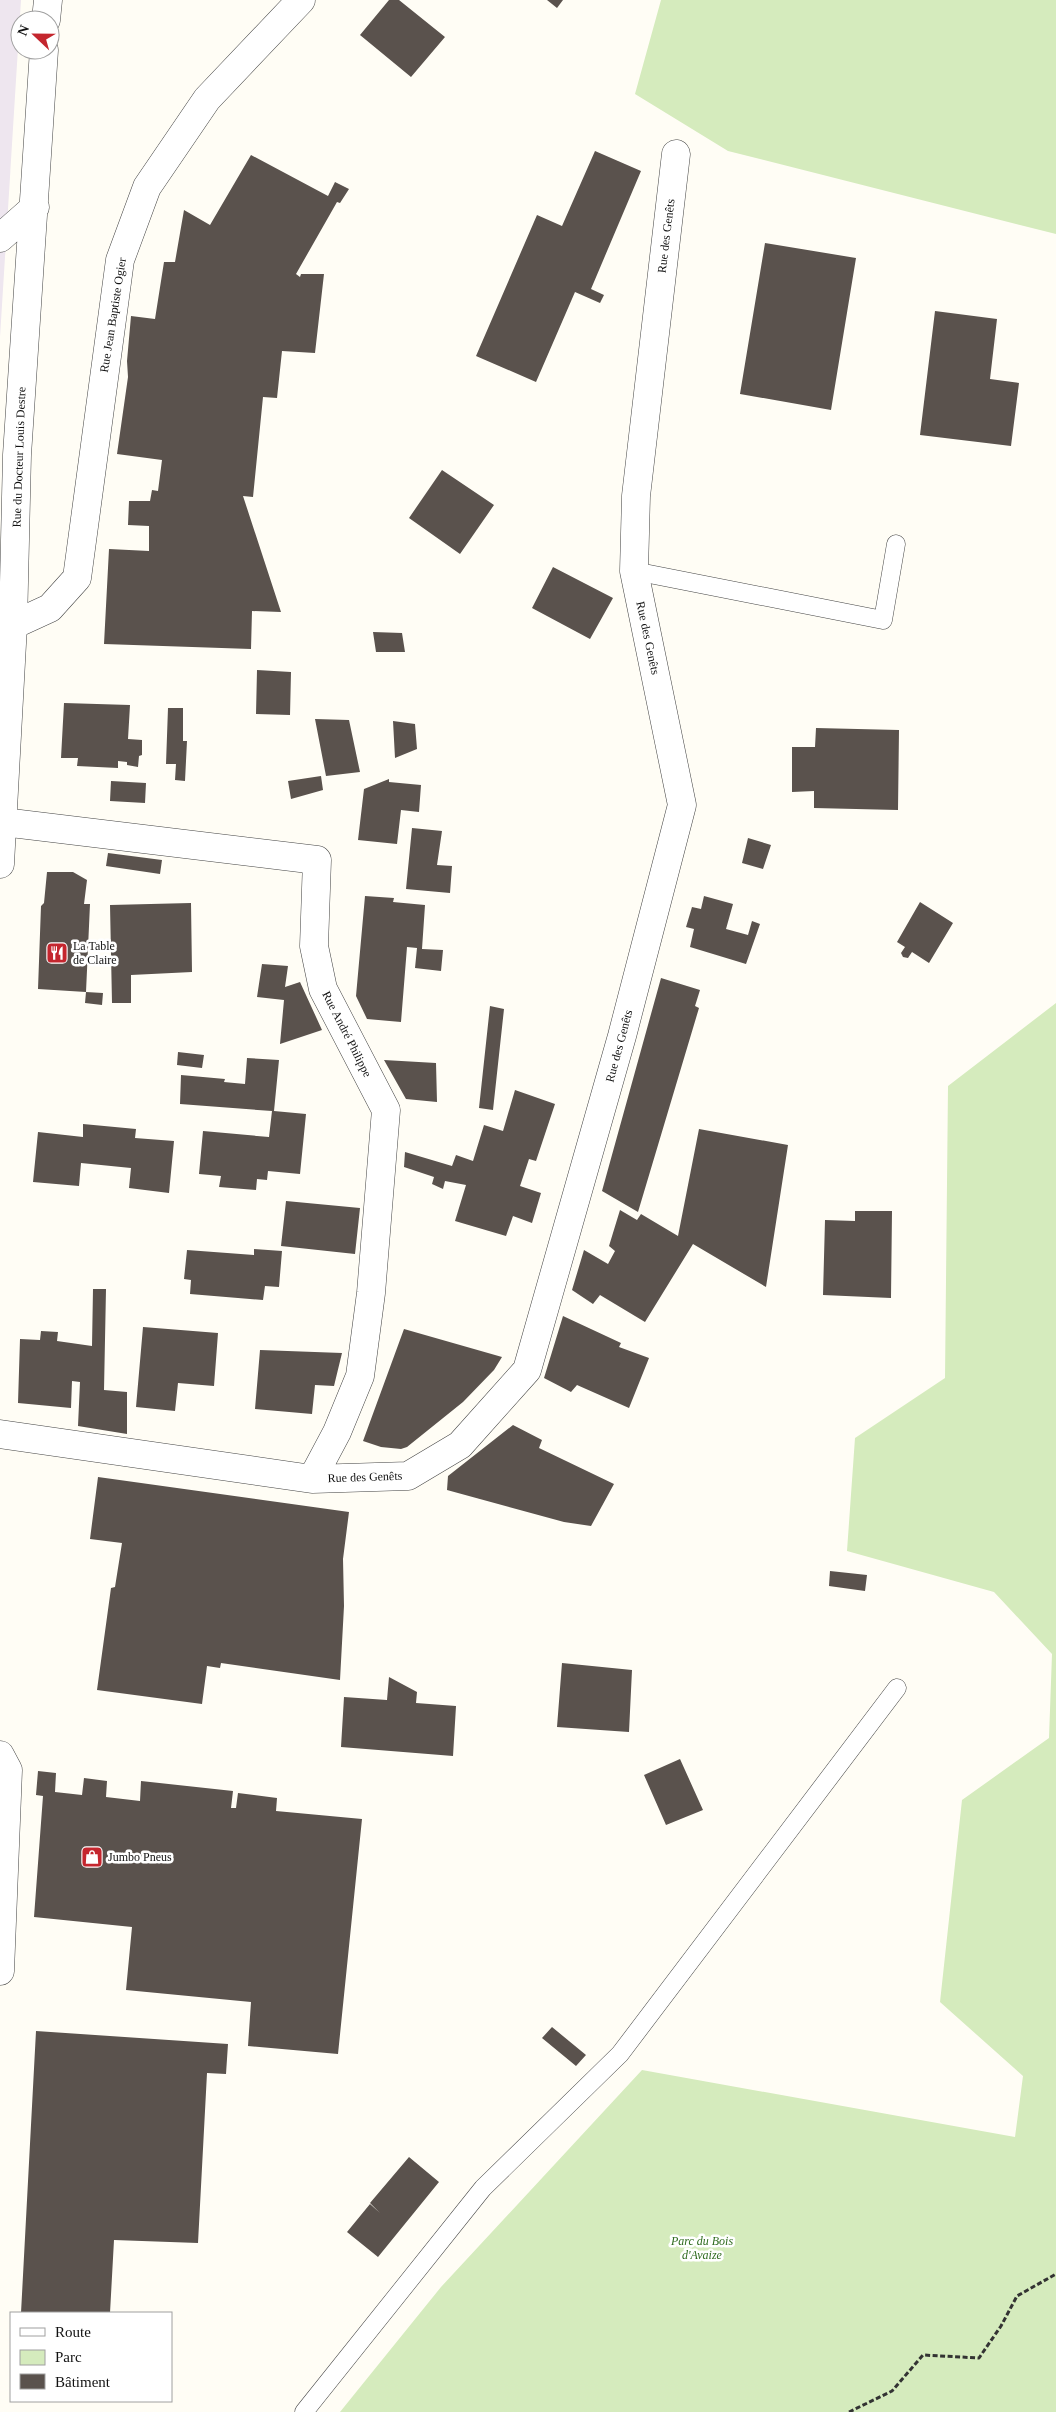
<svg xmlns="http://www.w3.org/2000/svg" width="1056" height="2412" viewBox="0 0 1056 2412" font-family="Georgia,serif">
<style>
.industrial{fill:#eee6ef}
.green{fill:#d5ebbd}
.building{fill:#5a524d}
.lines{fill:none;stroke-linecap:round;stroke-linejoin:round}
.service-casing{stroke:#444;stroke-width:19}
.minor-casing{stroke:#444;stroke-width:29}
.tertiary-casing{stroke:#444;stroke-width:29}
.path{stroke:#333;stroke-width:3;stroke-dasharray:5 2.5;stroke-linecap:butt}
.service{stroke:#fff;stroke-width:18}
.minor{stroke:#fff;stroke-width:28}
.tertiary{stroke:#fff;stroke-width:28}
.labels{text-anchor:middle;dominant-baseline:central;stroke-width:5;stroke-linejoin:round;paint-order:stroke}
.street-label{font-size:12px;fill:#111;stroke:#fff}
.poi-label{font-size:12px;fill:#111;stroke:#fff;text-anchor:start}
.park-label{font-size:12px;font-style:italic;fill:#2f6b1f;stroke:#fff}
</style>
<rect width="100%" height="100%" fill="#fffdf5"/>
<!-- industrial -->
<path class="industrial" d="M0,0H21L0,337Z"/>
<!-- green -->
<path class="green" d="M661,0H1056V234L728,151L635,94Z
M1056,1003V2412H340L441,2287L642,2070L1015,2137L1023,2076L940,2002L962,1800L1049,1738L1052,1654L994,1592L847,1551L855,1438L945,1378L948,1086Z"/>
<!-- building -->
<path class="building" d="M389,0H399L445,37L411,77L360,35Z
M547,0H563L557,8Z
M595,151L641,171L591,289L604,295L600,303L575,292L536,382L476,356L537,215L562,226Z
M251,155L328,196L335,182L349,189L340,203L337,202L296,274L300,277L301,274H324L315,353L282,351L277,398L263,397L253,497L243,496L281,612L252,611L251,649L104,644L109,549L149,551V526L128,525L129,501H150L152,490L158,491L162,460L117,454L128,377L127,361L131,316L155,319L164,262H175L184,210L210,225Z
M765,243L856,258L831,410L740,394Z
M935,311L997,319L990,379L1019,383L1011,446L920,435Z
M442,470L494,505L460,554L409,518Z
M553,567L613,598L590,639L532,608Z
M373,632L402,633L405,652H376Z
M257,670L291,672L290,715L256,714Z
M64,703L130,705L128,739L142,740V755L139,756L138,767L127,765V762L118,761V768L77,766L78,758H61Z
M168,708H183V741H187L185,781L175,780L176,764H166Z
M315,719L349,720L360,772L326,776Z
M393,721L415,724L417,749L395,758Z
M816,728L899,730L898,810L814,808V791L792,792V747H815Z
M321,776L323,790L291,799L288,781Z
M389,779V782L421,785L419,812L401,810L397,844L358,840L364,789Z
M111,781L146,783L145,803L110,801Z
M412,828L442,831L437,865L452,866L450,893L406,889Z
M748,838L771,845L763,869L742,863Z
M108,853L162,860L160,874L106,866Z
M47,872H73L87,880L84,904H90L86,992L38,989L41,906L44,903Z
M365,896L394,898L393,902L425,905L422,949L443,950L441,971L415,968L417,948L407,947L401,1022L367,1019L356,996Z
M704,896L733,904L726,929L748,935L752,921L760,924L746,964L690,947L694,929L686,927L692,907L701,909Z
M920,902L953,923L929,963L912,952L908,958L903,957L901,953L905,947L897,942Z
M191,903L192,972L131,975V1003H112L110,905Z
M262,964L288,966L285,987L300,982L322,1030L280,1044L284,1000L257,997Z
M661,978L700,990L695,1006L699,1008L638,1212L602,1191Z
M86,992L103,993L102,1005L85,1003Z
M490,1006L504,1009L493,1110L479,1108Z
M178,1052L204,1055L202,1068L177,1065Z
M247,1058L279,1060L274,1111L306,1114L300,1174L268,1171L267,1180L257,1179L256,1190L219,1187L221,1176L199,1174L203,1131L269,1137L272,1111L180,1104L181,1075L225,1079L224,1082L245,1084Z
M384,1060L436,1063L437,1102L406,1099Z
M515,1090L555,1104L536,1161L529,1159L520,1186L541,1193L532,1223L513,1216L506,1236L455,1221L466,1185L445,1181L443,1189L432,1184L434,1177L404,1167L405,1152L452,1166L456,1155L473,1161L484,1125L503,1131Z
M83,1124L136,1129L135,1138L174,1141L169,1193L129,1188L131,1168L81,1163L79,1186L33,1182L38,1132L83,1137Z
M699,1129L788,1145L766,1287L693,1244L645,1322L600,1295L593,1304L572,1290L584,1250L608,1264L615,1251L609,1246L620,1210L637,1220L641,1214L678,1236Z
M286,1201L360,1208L355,1254L281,1246Z
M855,1211H892L891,1298L823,1295L825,1220L855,1221Z
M254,1249L282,1251L279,1287L265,1286L263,1300L190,1294L191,1280L184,1279L187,1250L254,1255Z
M93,1289H106L104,1390L127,1392V1434L78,1426L80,1382L72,1381L71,1408L18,1403L20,1339L40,1340L41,1331L58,1332L57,1341L92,1346Z
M563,1316L621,1343L619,1347L649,1358L629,1408L577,1385L571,1392L544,1378Z
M143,1327L218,1333L214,1386L178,1383L175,1411L136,1407Z
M404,1329L502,1357L494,1370L463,1402L407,1447L401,1449L381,1447L363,1441Z
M260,1350L342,1353L334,1386L315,1385L312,1414L255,1409Z
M513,1425L542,1440L539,1448L614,1484L591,1526L564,1522L447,1490L448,1476Z
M98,1477L349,1512L343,1559L344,1606L340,1680L221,1663L220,1668L207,1666L202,1704L97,1690L111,1588L115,1587L122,1543L90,1539Z
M830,1571L867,1575L865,1591L829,1586Z
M562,1663L632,1670L629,1732L557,1727Z
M389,1677L417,1692L416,1703L456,1706L453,1756L341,1747L344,1697L387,1700Z
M680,1759L703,1810L666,1825L644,1775Z
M38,1771L56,1773L55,1792L82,1795L84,1778L107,1781L106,1797L140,1801L141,1781L233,1791L231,1808H236L238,1793L277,1798L276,1811L362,1819L338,2054L248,2046L251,2002L126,1990L132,1927L34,1917L43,1796L36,1795Z
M552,2027L586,2055L576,2066L542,2038Z
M36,2031L228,2044L226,2074L207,2073L198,2243L114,2240L110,2313H21Z
M409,2157L439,2182L378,2257L347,2232L370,2204L380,2213L370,2203Z"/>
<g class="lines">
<!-- service casing -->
<g class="service-casing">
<path id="service" d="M634,571L883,620L896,544
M304,2412L483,2188L620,2054L897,1688"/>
</g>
<!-- minor casing -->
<g class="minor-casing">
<path id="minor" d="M13,625L50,608L77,578L120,260L147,187L207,99L301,0
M3,822L317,860L314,946L323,989L386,1110L371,1293L360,1376L337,1432L312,1479
M0,1434L312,1479L408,1476L460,1445L527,1370L622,1036L682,805L634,571L636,496L676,154
M0,1755L8,1770L0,1971"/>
</g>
<!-- tertiary casing -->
<g class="tertiary-casing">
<path id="tertiary" d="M46,20L48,0
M0,238L35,207
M0,864L13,625L17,455L44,50"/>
</g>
<!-- path -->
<path class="path" d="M849,2412L892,2391L923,2355L979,2358L1001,2326L1017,2296L1056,2274"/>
<!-- service -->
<use href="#service" class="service"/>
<!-- minor -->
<use href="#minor" class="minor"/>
<!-- tertiary -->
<use href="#tertiary" class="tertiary"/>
</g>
<!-- icons -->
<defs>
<g id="restaurant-square" transform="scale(1.125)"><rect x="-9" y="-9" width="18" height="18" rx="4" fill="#c4262e" stroke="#fff"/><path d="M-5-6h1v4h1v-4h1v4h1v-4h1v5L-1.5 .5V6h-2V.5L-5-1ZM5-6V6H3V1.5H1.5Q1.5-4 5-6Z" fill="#fff"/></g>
<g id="shop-square" transform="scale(1.125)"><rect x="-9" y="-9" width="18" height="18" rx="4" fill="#c4262e" stroke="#fff"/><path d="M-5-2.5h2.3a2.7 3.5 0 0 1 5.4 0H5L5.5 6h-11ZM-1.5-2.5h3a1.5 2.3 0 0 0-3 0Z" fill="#fff"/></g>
</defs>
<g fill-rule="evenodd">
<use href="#restaurant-square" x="57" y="953"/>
<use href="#shop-square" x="92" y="1857"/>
</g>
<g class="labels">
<!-- street labels -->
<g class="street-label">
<text transform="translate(666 236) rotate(-83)">Rue des Genêts</text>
<text transform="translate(113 315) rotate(-81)">Rue Jean Baptiste Ogier</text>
<text transform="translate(19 457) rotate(-88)">Rue du Docteur Louis Destre</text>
<text transform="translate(648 638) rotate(78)">Rue des Genêts</text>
<text transform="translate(347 1034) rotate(63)">Rue André Philippe</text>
<text transform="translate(619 1046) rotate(-75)">Rue des Genêts</text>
<text transform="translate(365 1477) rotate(-2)">Rue des Genêts</text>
</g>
<!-- poi labels -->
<g class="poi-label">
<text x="73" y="946">La Table<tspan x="73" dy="14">de Claire</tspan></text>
<text x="108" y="1857">Jumbo Pneus</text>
</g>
<!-- park labels -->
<g class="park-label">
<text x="702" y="2241">Parc du Bois<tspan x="702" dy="14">d'Avaize</tspan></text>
</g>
</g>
<!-- legend -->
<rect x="10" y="2312" width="162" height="90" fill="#ffffff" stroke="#a0a0a0"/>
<rect x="20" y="2328" width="25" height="8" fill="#ffffff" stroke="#a0a0a0"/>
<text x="55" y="2337" font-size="15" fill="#111111">Route</text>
<rect x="20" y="2350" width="25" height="15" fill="#d5ebbd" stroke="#a0a0a0"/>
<text x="55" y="2362" font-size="15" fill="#111111">Parc</text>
<rect x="20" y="2374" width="25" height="15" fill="#5a524d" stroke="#a0a0a0"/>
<text x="55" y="2387" font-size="15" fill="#111111">Bâtiment</text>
<!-- north arrow -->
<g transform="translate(35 35) rotate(292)"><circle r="24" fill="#ffffff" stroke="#a0a0a0"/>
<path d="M0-4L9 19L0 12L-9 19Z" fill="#c4262e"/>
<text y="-8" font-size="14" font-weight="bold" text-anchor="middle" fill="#111111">N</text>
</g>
</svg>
